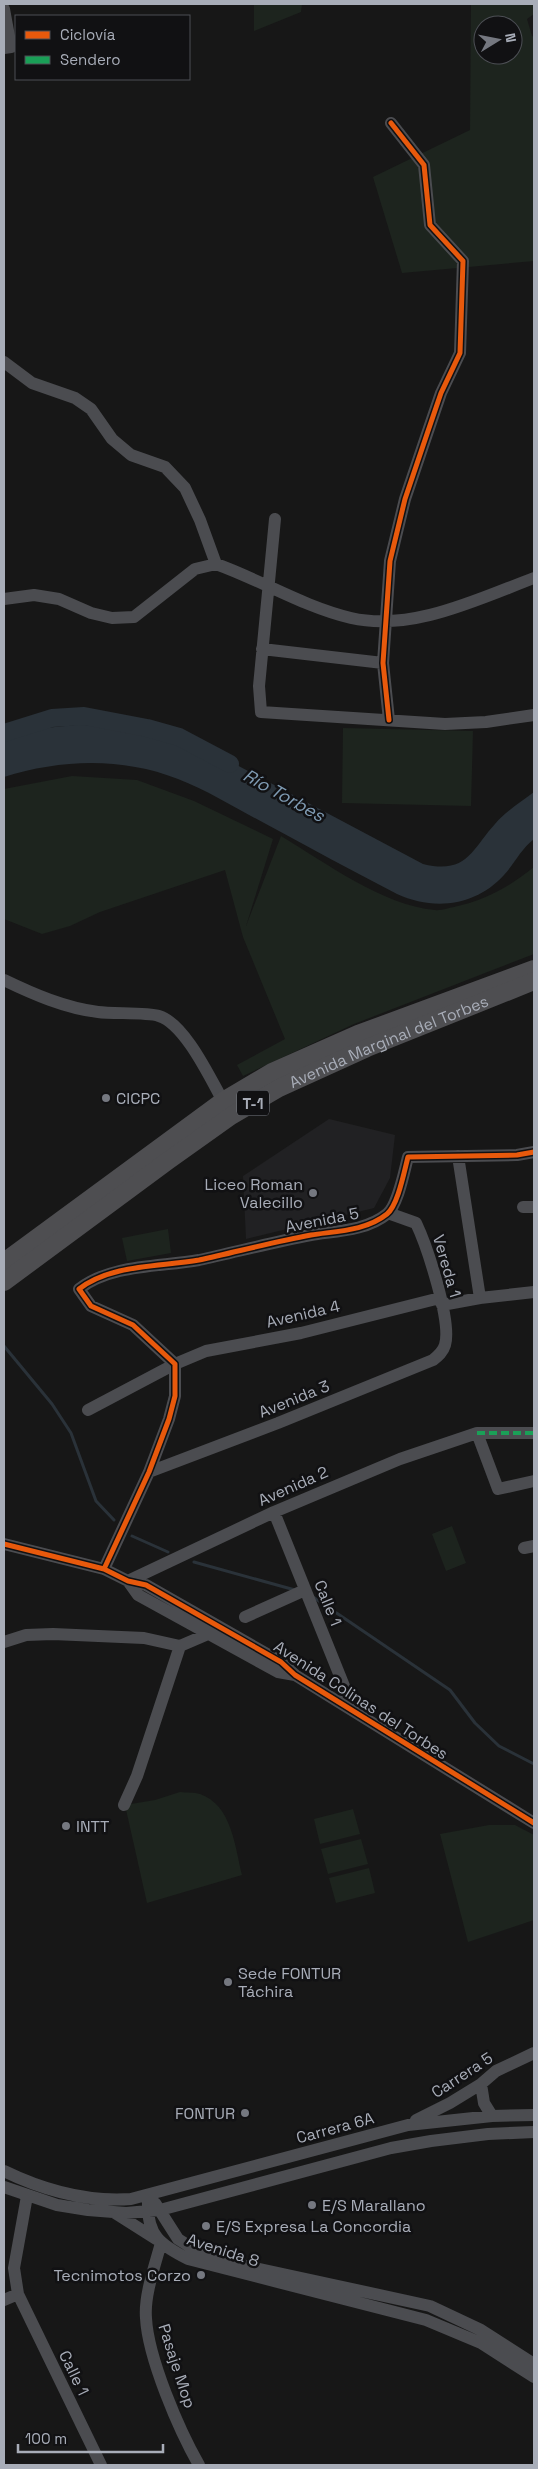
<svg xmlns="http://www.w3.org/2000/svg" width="538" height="2469" viewBox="0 0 538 2469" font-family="'Space Grotesk',sans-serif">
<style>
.built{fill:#212123}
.green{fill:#1d241e;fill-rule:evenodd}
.water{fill:#2a3239}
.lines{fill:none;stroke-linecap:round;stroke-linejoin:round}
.stream{stroke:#2a3239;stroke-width:3}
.river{stroke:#2a3239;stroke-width:18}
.minor{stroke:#4b4c50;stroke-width:12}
.highway{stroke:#4e4e51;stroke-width:18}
.quiet{stroke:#1a9f57;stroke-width:4;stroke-dasharray:8 4;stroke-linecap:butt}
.cycleway-casing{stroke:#111113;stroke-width:8}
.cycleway{stroke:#e8590c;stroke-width:5}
.poi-dot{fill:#757880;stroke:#111113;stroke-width:2}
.labels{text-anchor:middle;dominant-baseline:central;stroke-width:5;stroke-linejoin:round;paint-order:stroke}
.shield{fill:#111113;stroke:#7b7e86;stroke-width:1}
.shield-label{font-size:15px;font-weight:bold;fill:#a8adb8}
.street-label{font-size:16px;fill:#a8adb8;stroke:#111113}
.poi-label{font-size:16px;fill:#a8adb8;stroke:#111113;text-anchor:start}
.water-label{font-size:18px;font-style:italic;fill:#7f9bb3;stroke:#111113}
</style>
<rect width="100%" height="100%" fill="#171717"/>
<!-- built -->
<path class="built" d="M329,1119L395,1135L390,1178L374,1208L246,1239L243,1176Z"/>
<!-- green -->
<path class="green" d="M254,4H302L301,12L254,31Z
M471,4H534V14L527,19L532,36L534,37V261L402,273L373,177L470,130ZM483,25H513V55H483Z
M343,728L473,731L471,806L342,803Z
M72,776L137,780L194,801L273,839L246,926L281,836C326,863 382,905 435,910C441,911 448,908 454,907C486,900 509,887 534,867V954L354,1024L243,1076L237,1065L285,1039L243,937L225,870L100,912L70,926L42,934L4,919V789Z
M168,1229L171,1253L127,1261L122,1238Z
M452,1526L466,1563L446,1571L432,1534Z
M180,1792C187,1793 194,1792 200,1794C232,1805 235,1847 242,1875L147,1903L125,1805L155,1800Z
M353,1809L360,1834L320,1844L314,1819Z
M489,1825H515L534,1835V1920L468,1942L440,1834Z
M361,1839L368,1864L328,1874L321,1849Z
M369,1868L375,1893L336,1903L329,1878Z"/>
<!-- water -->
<path class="water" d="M75,725C126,725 171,735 218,755L423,864C467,875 472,849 495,824C506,811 521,802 534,792V839C521,849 515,863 504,875C476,906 434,911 397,894C353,871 310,848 266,824C237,809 209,791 178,779C122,757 61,759 4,777V737L45,728Z"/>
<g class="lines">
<!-- stream -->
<path class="stream" d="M4,1346L52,1404L71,1433L96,1501L114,1520
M132,1536L168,1552
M194,1562L295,1590
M313,1597L450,1690L475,1723L499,1746L534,1764"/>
<!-- river -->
<path class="river" d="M4,733L52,718L84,716L147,728L179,737L230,764"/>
<!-- minor -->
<path class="minor" d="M4,9L11,47L4,48
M4,362L32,383L75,398L91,409L112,439L131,455L165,467L185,488L200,520L216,564
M275,519L259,686L261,712L445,724L486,722L534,715
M216,564C261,580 304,607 351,618C412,632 478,599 534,578
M4,599L34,595L59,599L91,613L112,618L134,617L195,569L216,564
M262,649L383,663
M389,720L383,663L390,561L405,499L427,434L441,393L460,353L463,261L430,225L424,165L391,123
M4,980C33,994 65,1008 98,1012C113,1014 147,1012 159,1016C185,1024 210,1078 223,1101
M458,1156L480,1298
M523,1207H534
M442,1305L480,1298L534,1292
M88,1410L175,1364L206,1351L301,1333L440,1298
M477,1433L498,1489L534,1481
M149,1472L278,1423L433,1360C438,1356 443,1352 445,1345C452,1322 427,1246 416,1223L388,1213
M274,1512L344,1686L347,1707
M4,1544L104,1569L128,1581L146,1585L281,1662L295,1675L534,1823
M524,1548L534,1546
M104,1569L149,1472L169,1419L175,1396V1364L133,1325L91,1306L79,1289C111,1264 160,1267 199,1260C236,1252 273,1242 311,1235C336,1231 366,1231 387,1214C398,1205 404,1172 408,1157L517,1155L534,1152
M128,1581L274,1512L400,1459L477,1433H534
M128,1581L138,1595L278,1672L295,1675
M245,1617L305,1590
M4,1642L26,1635L53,1634L144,1638L180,1646
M180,1646L208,1634
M124,1805L137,1776L180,1646
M481,2084L484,2103L492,2116
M416,2120L450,2103L481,2084L496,2071L534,2053
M4,2171C43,2190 88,2202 131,2199L408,2125L492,2116L534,2115
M4,2187L57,2205L88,2210L126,2213L160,2210L391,2148L431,2141L488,2134L534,2132
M27,2196L14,2268L18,2294L101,2465
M148,2203C147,2236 161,2245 188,2259L426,2320L481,2343L534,2377
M155,2203L178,2239L200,2253L232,2263L430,2306L481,2330L534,2364
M115,2213L156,2239
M161,2243C155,2265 144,2296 146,2318C148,2358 179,2430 199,2465
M4,2300L18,2294"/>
<!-- highway -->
<g class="highway">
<path d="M4,1262L223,1101L272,1072L358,1034L534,969"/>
<path id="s1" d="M4,1282L169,1160L231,1116L279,1088L367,1048L534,981"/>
</g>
<!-- quiet -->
<path class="quiet" d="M477,1433H534"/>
<!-- cycleway casing -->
<g class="cycleway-casing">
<path id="cycleway" d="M389,720L383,663L390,561L405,499L427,434L441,393L460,353L463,261L430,225L424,165L391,123
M4,1544L104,1569L128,1581L146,1585L281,1662L295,1675L534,1823
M104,1569L149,1472L169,1419L175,1396V1364L133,1325L91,1306L79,1289C111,1264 160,1267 199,1260C236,1252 273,1242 311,1235C336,1231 366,1231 387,1214C398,1205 404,1172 408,1157L517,1155L534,1152"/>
</g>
<!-- cycleway -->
<use href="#cycleway" class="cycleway"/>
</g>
<!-- markers -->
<g class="poi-dot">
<circle cx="106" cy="1098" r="5"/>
<circle cx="313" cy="1193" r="5"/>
<circle cx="66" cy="1826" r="5"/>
<circle cx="228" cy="1982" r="5"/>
<circle cx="245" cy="2113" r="5"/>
<circle cx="312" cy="2205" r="5"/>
<circle cx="206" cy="2226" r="5"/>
<circle cx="201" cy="2275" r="5"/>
</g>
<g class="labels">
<!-- shield labels -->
<rect class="shield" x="237" y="1090.5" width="32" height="25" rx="4"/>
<g class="shield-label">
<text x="253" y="1103">T-1</text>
</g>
<!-- street labels -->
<g class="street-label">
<text stroke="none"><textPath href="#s1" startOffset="456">Avenida Marginal del Torbes</textPath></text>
<text transform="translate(322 1220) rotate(-11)">Avenida 5</text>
<text transform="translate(447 1266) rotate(74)">Vereda 1</text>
<text transform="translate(303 1314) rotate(-13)">Avenida 4</text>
<text transform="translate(294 1399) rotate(-22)">Avenida 3</text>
<text transform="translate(293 1486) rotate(-24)">Avenida 2</text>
<text transform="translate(328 1603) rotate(68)">Calle 1</text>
<text transform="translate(361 1700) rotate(33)">Avenida Colinas del Torbes</text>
<text transform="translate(462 2075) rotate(-33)">Carrera 5</text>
<text transform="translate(335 2128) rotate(-15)">Carrera 6A</text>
<text transform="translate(223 2250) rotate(18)">Avenida 8</text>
<text transform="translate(177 2366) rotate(72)">Pasaje Mop</text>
<text transform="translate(74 2373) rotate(64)">Calle 1</text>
</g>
<!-- poi labels -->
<g class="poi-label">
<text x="116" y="1098">CICPC</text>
<text x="303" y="1184" text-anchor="end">Liceo Roman<tspan x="303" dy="18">Valecillo</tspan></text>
<text x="76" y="1826">INTT</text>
<text x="238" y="1973">Sede FONTUR<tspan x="238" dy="18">Táchira</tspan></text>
<text x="235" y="2113" text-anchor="end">FONTUR</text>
<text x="322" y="2205">E/S Marallano</text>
<text x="216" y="2226">E/S Expresa La Concordia</text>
<text x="191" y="2275" text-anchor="end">Tecnimotos Corzo</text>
</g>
<!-- water labels -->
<g class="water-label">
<text transform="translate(284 795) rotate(29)">Río Torbes</text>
</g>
</g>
<!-- border -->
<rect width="538" height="2469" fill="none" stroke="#a8adb8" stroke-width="10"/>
<!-- legend -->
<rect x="15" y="15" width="175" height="65" fill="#111113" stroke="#4d4f55"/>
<rect x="25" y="31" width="25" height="8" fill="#e8590c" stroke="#4d4f55"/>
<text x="60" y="40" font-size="15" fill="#a8adb8">Ciclovía</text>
<rect x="25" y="56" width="25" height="8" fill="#1a9f57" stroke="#4d4f55"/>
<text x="60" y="65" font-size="15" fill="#a8adb8">Sendero</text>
<!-- north arrow -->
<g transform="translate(498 40) rotate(80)"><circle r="24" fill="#111113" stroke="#4d4f55"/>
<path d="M0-4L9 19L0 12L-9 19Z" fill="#757880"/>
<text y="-8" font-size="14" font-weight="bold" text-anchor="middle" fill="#a8adb8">N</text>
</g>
<!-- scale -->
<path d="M18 2444v8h145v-8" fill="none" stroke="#a8adb8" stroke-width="2.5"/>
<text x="25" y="2444" font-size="15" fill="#a8adb8" stroke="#111113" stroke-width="4" paint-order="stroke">100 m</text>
</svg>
